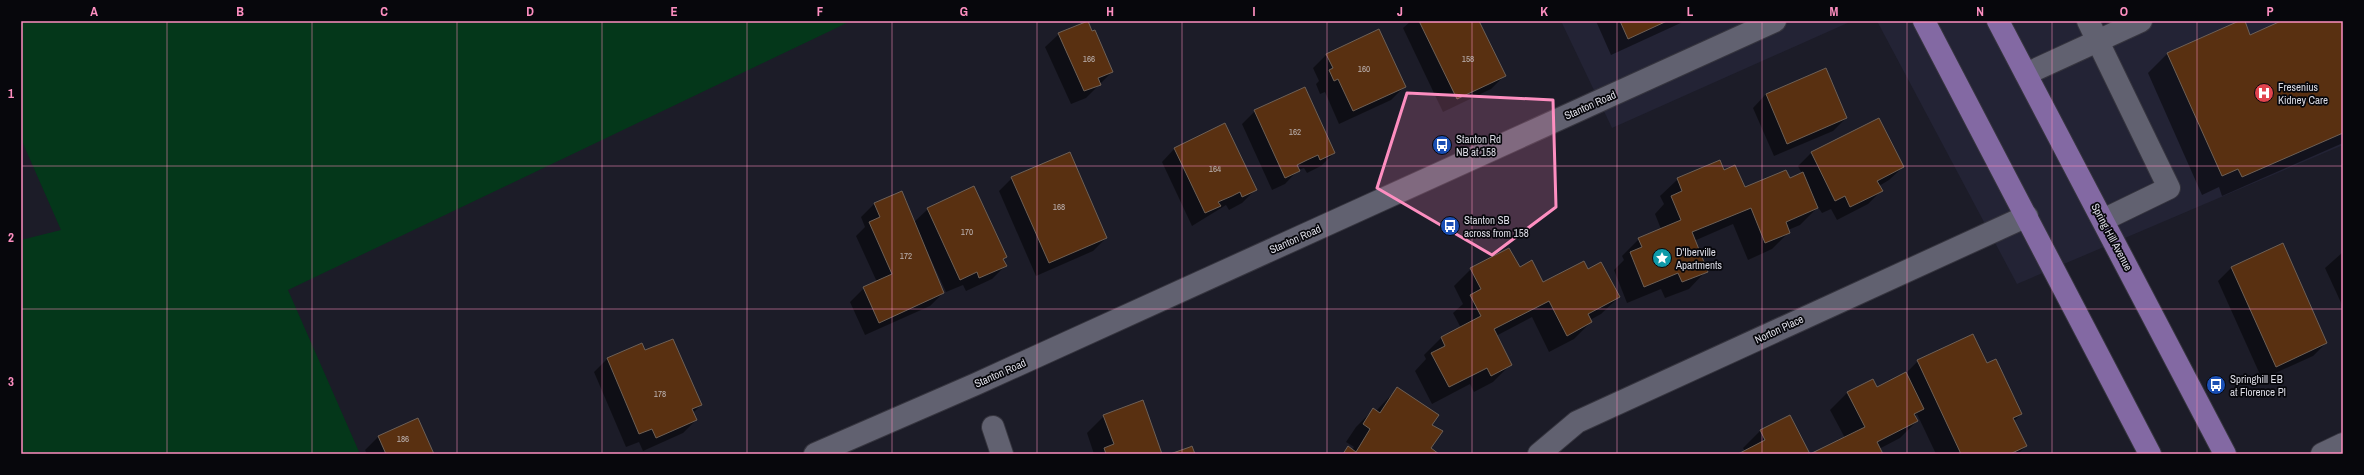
<svg xmlns="http://www.w3.org/2000/svg" width="2364" height="475" viewBox="0 0 2364 475" font-family="'Archivo Narrow',sans-serif">
<style>
.built{fill:#232335}
.green{fill:#04371a}
.shadow{fill:#0007}
.building{fill:#593011;stroke:#6e6056}
.lines{fill:none;stroke-linecap:round;stroke-linejoin:round}
.service-casing{stroke:#36353f;stroke-width:24}
.minor-casing{stroke:#36353f;stroke-width:24}
.tertiary-casing{stroke:#36353f;stroke-width:24}
.primary-casing{stroke:#36353f;stroke-width:24}
.service{stroke:#616170;stroke-width:22}
.minor{stroke:#616170;stroke-width:22}
.tertiary{stroke:#616170;stroke-width:22}
.primary{stroke:#8369a3;stroke-width:22}
.marked{fill:#fd8ec0;fill-opacity:0.2;stroke:#fd8ec0;stroke-width:3;stroke-linejoin:round}
.grid{fill:none;stroke:#fd8ec0;stroke-width:1;stroke-opacity:0.55}
.labels{text-anchor:middle;dominant-baseline:central;stroke-width:3.5;stroke-linejoin:round;paint-order:stroke}
.number-label{font-size:9px;fill:#bab0af}
.poi-label{font-size:11px;fill:#dbdbe4;stroke:#07070c;text-anchor:start}
.street-label{font-size:11px;fill:#dbdbe4;stroke:#07070c}
.neatline{fill:none;stroke:#fd8ec0;stroke-width:1.5}
.grid-label{font-size:13px;text-anchor:middle;font-weight:bold;fill:#fd8ec0}
</style>
<rect width="100%" height="100%" fill="#1c1c28"/>
<!-- built -->
<path class="built" d="M1561,21H1852L1612,128Z
M1877,21H2343V145L2017,284Z"/>
<!-- green -->
<path class="green" d="M21,21H851L288,290L360,454H21V383L23,376L21,372V240L61,230L21,139Z"/>
<!-- shadow -->
<path class="shadow" d="M1411,21H1478L1504,76L1491,89L1443,112L1403,28Z
M1596,21H1685L1611,55Z
M2241,21H2244L2250,36L2284,21H2343V143L2222,196L2219,187L2202,195L2148,73L2167,54Z
M1059,34L1112,72L1086,98L1071,104L1045,47Z
M1327,54L1404,87L1391,100L1339,124L1325,92L1320,94L1316,84L1319,81L1313,68Z
M1766,94L1846,118L1833,131L1774,156L1753,108Z
M1255,111L1334,153L1321,166L1307,173L1304,168L1298,170L1285,184L1272,190L1242,124Z
M1175,148L1255,190L1242,203L1229,210L1226,205L1192,226L1162,162Z
M1811,153L1903,167L1889,180L1879,186L1881,191L1868,204L1837,220L1831,209L1822,213L1818,207L1800,225L1788,230L1789,232L1772,249L1748,260L1733,224L1694,241L1706,271L1689,289L1665,298L1661,289L1627,303L1614,270L1624,260L1622,256L1639,239L1661,229L1655,214L1664,204L1660,196L1678,179L1723,171L1744,189L1789,179L1802,174L1798,166Z
M1012,178L1106,238L1093,251L1036,276L999,191Z
M874,204L914,222L928,209L1005,257L1003,260L1005,266L992,279L966,291L963,285L946,292L927,251L926,253L943,293L930,306L865,335L850,302L864,288L877,282L856,236L865,227L861,217Z
M2343,252V307L2325,268Z
M2232,267L2326,343L2313,356L2262,379L2218,281Z
M1519,268L1543,283L1587,270L1619,297L1601,314L1590,320L1591,322L1574,339L1549,352L1532,317L1496,336L1510,365L1493,382L1474,392L1470,384L1432,404L1415,371L1426,359L1424,355L1441,338L1461,328L1453,313L1463,304L1454,286L1471,269Z
M645,351L701,405L693,413L696,420L683,433L643,451L639,442L626,447L594,372L607,359Z
M1918,361L1987,365L2021,414L2014,421L2026,446L2018,454H1936L1917,414L1914,417L1917,421L1900,438L1879,449L1882,454H1813L1845,438L1830,410L1847,393L1877,388L1905,374Z
M1397,389L1431,425L1430,448L1438,454H1342L1348,448L1352,450L1354,447L1346,442L1356,427L1373,410L1376,411Z
M1104,416L1161,454H1094L1087,433Z
M1790,416L1809,454H1740L1745,451L1743,448L1760,431Z
M417,419L433,454H367L365,450L378,437Z"/>
<!-- building -->
<path class="building" d="M1088,21L1092,31L1095,30L1113,72L1098,78L1101,85L1084,91L1058,33Z
M1419,21H1479L1506,76L1457,99Z
M1620,21H1667L1628,39Z
M2239,21H2245L2250,35L2281,21H2343V133L2242,177L2238,169L2222,176L2167,53Z
M1379,29L1406,87L1353,111L1338,79L1334,81L1329,70L1333,68L1326,54Z
M1826,68L1847,118L1787,144L1766,94Z
M1305,87L1335,153L1320,160L1318,155L1307,160L1297,165L1300,171L1285,178L1254,110Z
M1879,118L1904,167L1877,181L1883,191L1850,207L1845,196L1835,201L1811,152Z
M1225,123L1257,190L1242,197L1240,192L1232,196L1218,202L1221,206L1205,213L1174,148Z
M1070,152L1107,238L1049,263L1011,177Z
M1720,160L1724,170L1735,165L1745,187L1786,170L1790,178L1803,172L1818,208L1786,222L1790,233L1765,243L1751,208L1692,232L1708,272L1682,282L1678,273L1644,287L1630,252L1642,247L1638,238L1681,220L1671,196L1682,191L1677,178Z
M974,186L1007,257L1003,259L1007,266L979,278L977,272L960,280L927,208Z
M902,191L944,293L879,323L863,287L892,274L869,222L880,217L874,203Z
M2283,243L2327,343L2276,367L2231,267Z
M1509,248L1520,267L1532,260L1543,282L1584,261L1588,269L1601,262L1620,297L1588,314L1592,322L1567,336L1549,301L1494,329L1512,365L1491,376L1487,368L1449,387L1431,353L1445,346L1441,337L1481,316L1470,295L1481,289L1470,268Z
M1973,334L1987,363L1996,359L2022,414L2013,418L2027,446L2010,454H1961L1917,360Z
M673,339L702,405L692,409L697,420L656,438L652,429L639,434L607,358L642,343L645,350Z
M1906,372L1924,409L1914,414L1918,421L1877,442L1883,454H1810L1865,427L1847,392L1873,379L1877,387Z
M1397,387L1439,415L1432,425L1443,431L1431,448L1439,454H1343L1348,446L1356,452L1370,429L1363,424L1373,408L1380,413Z
M1143,400L1162,454H1106L1104,448L1114,444L1103,415Z
M1790,415L1810,454H1738L1765,440L1760,430Z
M418,418L434,454H386L378,436Z
M1192,446L1195,454H1170L1190,447Z"/>
<g class="lines">
<!-- service casing -->
<g class="service-casing">
<path id="service" d="M2088,21L2169,188L2103,220
M2026,74L2141,21"/>
</g>
<!-- minor casing -->
<g class="minor-casing">
<path id="minor" d="M993,427L1002,454
M1539,454L1577,422L2027,216
M2322,454L2343,444"/>
</g>
<!-- tertiary casing -->
<g class="tertiary-casing">
<path id="tertiary" d="M815,454L976,384L1775,21"/>
</g>
<!-- primary casing -->
<g class="primary-casing">
<path id="primary" d="M1924,21L2150,454
M1998,21L2225,454"/>
</g>
<!-- service -->
<use href="#service" class="service"/>
<!-- minor -->
<use href="#minor" class="minor"/>
<!-- tertiary -->
<use href="#tertiary" class="tertiary"/>
<!-- primary -->
<use href="#primary" class="primary"/>
</g>
<!-- marked area -->
<path class="marked" d="M1407,93L1553,100L1556,207L1492,255L1377,188Z"/>
<!-- grid -->
<path class="grid" d="M167,21V454M312,21V454M457,21V454M602,21V454M747,21V454M892,21V454M1037,21V454M1182,21V454M1327,21V454M1472,21V454M1617,21V454M1762,21V454M1907,21V454M2052,21V454M2197,21V454M21,166H2343M21,309H2343"/>
<!-- icons -->
<defs>
<g id="hospital-disc" transform="scale(1)"><circle r="9.5" fill="#e0444e" stroke="#07070c"/><path d="M-5-5h3v3.5h4V-5h3V5h-3V1.5h-4V5h-3Z" fill="#fff"/></g>
<g id="bus-disc" transform="scale(1)"><circle r="9.5" fill="#1a4fb4" stroke="#07070c"/><path d="M-5-6H5V4H4V6H2V4H-2V6H-4V4H-5ZM-3.5-4V0h7V-4ZM-3.5 1.2v1.5H-2V1.2ZM2 1.2v1.5H3.5V1.2Z" fill="#fff"/></g>
<g id="sight-disc" transform="scale(1)"><circle r="9.5" fill="#0f9aa8" stroke="#07070c"/><path d="M0-6L1.8-2.2L6-1.7L2.9 1.2L3.7 5.4L0 3.3L-3.7 5.4L-2.9 1.2L-6-1.7L-1.8-2.2Z" fill="#fff"/></g>
</defs>
<g fill-rule="evenodd">
<use href="#hospital-disc" x="2264" y="93"/>
<use href="#bus-disc" x="1442" y="145"/>
<use href="#bus-disc" x="1450" y="226"/>
<use href="#sight-disc" x="1662" y="258"/>
<use href="#bus-disc" x="2216" y="385"/>
</g>
<g class="labels">
<!-- number labels -->
<g class="number-label">
<text x="1089" y="59">166</text>
<text x="1468" y="59">158</text>
<text x="1364" y="69">160</text>
<text x="1295" y="132">162</text>
<text x="1215" y="169">164</text>
<text x="1059" y="207">168</text>
<text x="967" y="232">170</text>
<text x="906" y="256">172</text>
<text x="660" y="394">178</text>
<text x="403" y="439">186</text>
</g>
<!-- poi labels -->
<g class="poi-label">
<text x="2278" y="87">Fresenius<tspan x="2278" dy="13">Kidney Care</tspan></text>
<text x="1456" y="139">Stanton Rd<tspan x="1456" dy="13">NB at 158</tspan></text>
<text x="1464" y="220">Stanton SB<tspan x="1464" dy="13">across from 158</tspan></text>
<text x="1676" y="252">D'Iberville<tspan x="1676" dy="13">Apartments</tspan></text>
<text x="2230" y="379">Springhill EB<tspan x="2230" dy="13">at Florence Pl</tspan></text>
</g>
<!-- street labels -->
<g class="street-label">
<text transform="translate(1590 105) rotate(-24)">Stanton Road</text>
<text transform="translate(2112 237) rotate(62)">Spring Hill Avenue</text>
<text transform="translate(1295 239) rotate(-24)">Stanton Road</text>
<text transform="translate(1779 329) rotate(-25)">Norton Place</text>
<text transform="translate(1000 373) rotate(-24)">Stanton Road</text>
</g>
</g>
<!-- border -->
<rect width="2364" height="475" fill="none" stroke="#07070c" stroke-width="44"/>
<rect x="22" y="22" width="2320" height="431" class="neatline"/>
<g class="grid-label">
<text x="94" y="16">A</text>
<text x="240" y="16">B</text>
<text x="384" y="16">C</text>
<text x="530" y="16">D</text>
<text x="674" y="16">E</text>
<text x="820" y="16">F</text>
<text x="964" y="16">G</text>
<text x="1110" y="16">H</text>
<text x="1254" y="16">I</text>
<text x="1400" y="16">J</text>
<text x="1544" y="16">K</text>
<text x="1690" y="16">L</text>
<text x="1834" y="16">M</text>
<text x="1980" y="16">N</text>
<text x="2124" y="16">O</text>
<text x="2270" y="16">P</text>
<text x="11" y="98">1</text>
<text x="11" y="242">2</text>
<text x="11" y="386">3</text>
</g>
</svg>
